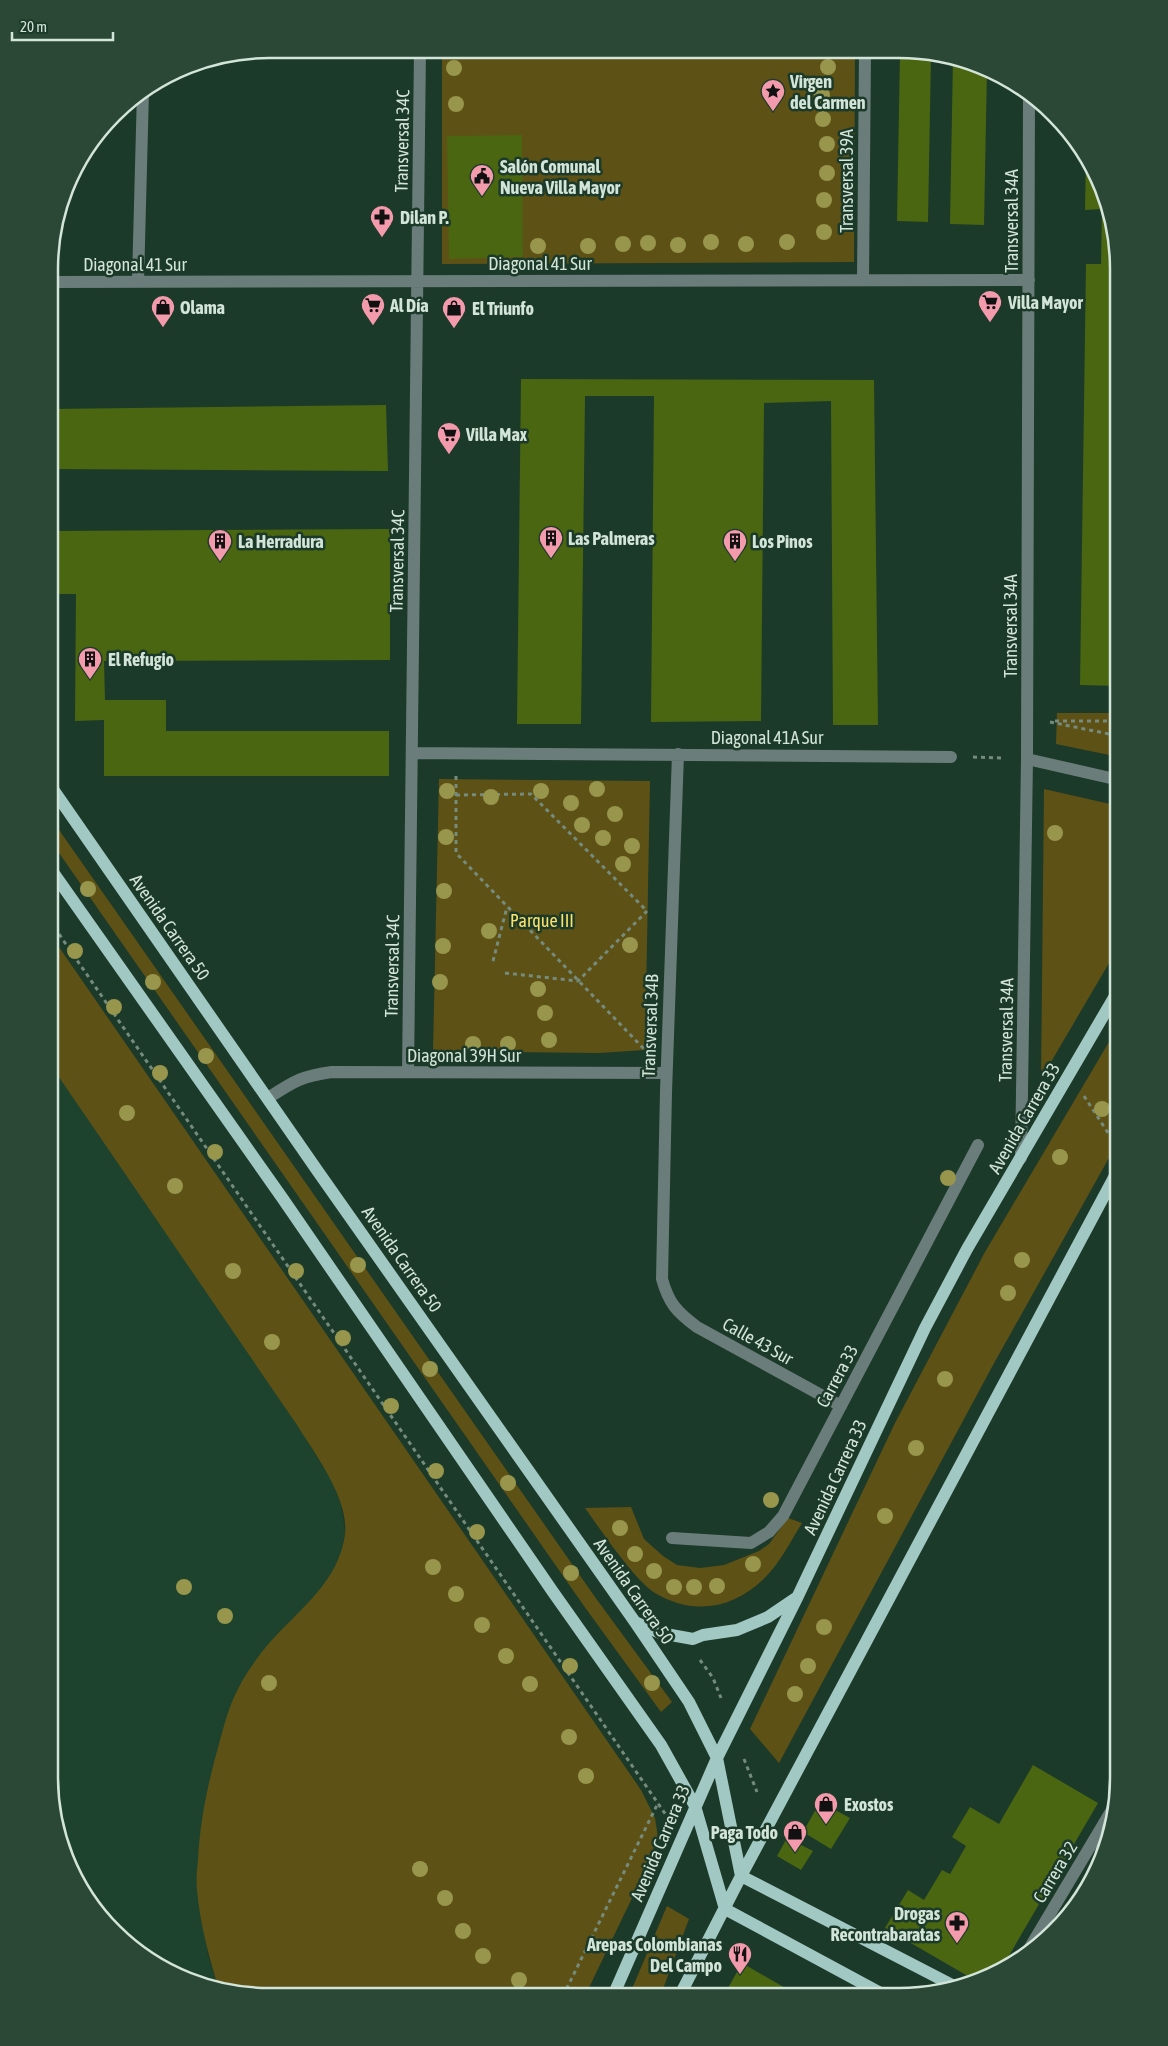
<svg xmlns="http://www.w3.org/2000/svg" width="1168" height="2046" viewBox="0 0 1168 2046" font-family="'Asap Condensed',sans-serif">
<style>
.built{fill:#1d432e}
.green{fill:#5e5115}
.building{fill:#4a6611}
.lines{fill:none;stroke-linecap:round;stroke-linejoin:round}
.path{stroke:#748b7d;stroke-width:3;stroke-dasharray:4 4;stroke-linecap:butt}
.minor{stroke:#6b7d7b;stroke-width:12}
.major{stroke:#a2c8c3;stroke-width:12}
.tree{fill:#97964c}
.labels{text-anchor:middle;dominant-baseline:central;stroke-width:5;stroke-linejoin:round;paint-order:stroke}
.poi-label{font-size:18px;font-weight:bold;fill:#d3e4d9;stroke:#1c3a29;text-anchor:start}
.street-label{font-size:18px;fill:#d3e4d9;stroke:#1c3a29}
.park-label{font-size:18px;fill:#fbe168;stroke:#1c3a29}
.rim{fill:none;stroke:#d3e4d9;stroke-width:2.5}
</style>
<rect width="100%" height="100%" fill="#1c3a29"/>
<!-- built -->
<path class="built" d="M50,1056L297,1425L333,1483L341,1505L345,1532L340,1557L326,1583L290,1624L271,1641L207,1953L219,1990L184,1980L124,1943L86,1900L60,1849L49,1778Z"/>
<!-- green -->
<path class="green" d="M442,50L855,52L854,262L442,264Z
M1057,713H1119V757L1056,744Z
M439,779L650,781L645,1050L599,1053L433,1051Z
M1044,789L1119,806V946L1041,1079Z
M50,817L595,1597L672,1702L661,1712L584,1606L50,840Z
M50,934L641,1790L655,1818L658,1837L644,1873L585,1996L239,1995L219,1990C209,1957 200,1924 197,1890C196,1880 197,1870 198,1860C200,1820 208,1783 219,1744C224,1726 229,1705 239,1687C246,1673 261,1652 271,1641C301,1608 339,1581 345,1534C349,1499 315,1454 297,1425L50,1064Z
M1119,1025V1140L993,1365L779,1763L750,1729L895,1423L985,1252Z
M631,1507L644,1539L663,1556L677,1565L700,1568L724,1565L759,1551L769,1544L788,1518L802,1523C792,1539 783,1557 771,1571C740,1607 697,1618 655,1593C634,1580 601,1530 585,1508Z
M667,1906L689,1919L660,1997L629,1996Z"/>
<!-- building -->
<path class="building" d="M900,53H931L928,222L897,221Z
M953,57L987,68L984,225L950,224Z
M522,135L523,257L449,259L447,136Z
M1086,153L1108,197L1119,268V686L1080,685L1086,264H1101L1102,209L1085,210Z
M521,379L874,380L878,725H833L831,401L764,403L761,721L651,722L654,396H585L581,724H517Z
M386,405L388,471L50,469V409Z
M390,529V660L104,661L105,700H166V731H389V776H104V720L75,721L76,594H50V531Z
M1033,1765L1098,1803L1000,1971L978,1982L885,1928L908,1890L924,1900L942,1870L950,1874L966,1846L952,1837L970,1807L999,1824Z
M820,1802L850,1818L831,1849L803,1832Z
M787,1838L813,1851L801,1870L777,1856Z
M742,1963L801,1997H723Z"/>
<g class="lines">
<!-- path -->
<path class="path" d="M1055,721H1119
M1050,722L1119,736
M973,757L1004,758
M456,776V853L644,1049
M456,795L531,794L647,911
M50,921L666,1815
M493,961L507,907
M505,973L578,981L647,911
M1084,1096L1116,1145
M700,1660L713,1678L721,1698
M744,1759L757,1792
M563,1996L658,1803"/>
<!-- minor -->
<path class="minor" d="M863,280L865,52
M138,281L143,91
M51,282L1029,280
M412,753L951,757
M678,754L666,1092L662,1279C669,1304 677,1312 697,1327L841,1406
M1027,759L1119,780
M408,1072L420,50
M268,1098C293,1082 301,1076 332,1072L666,1073
M1021,1158L1027,759L1029,93
M672,1538L751,1543L769,1532L783,1516L978,1145
M1023,1959L1116,1803"/>
<!-- major -->
<path class="major" d="M50,785L319,1173L635,1622L689,1702L717,1758L741,1876
M50,868L283,1199L553,1592L661,1745L695,1806L725,1909L888,1997
M635,1622L660,1633L693,1639L703,1635L737,1630L768,1617L796,1598
M741,1876L958,1988
M613,1996L717,1758L797,1598L925,1328L967,1249L1119,989
M679,1997L741,1876L1119,1168"/>
</g>
<!-- trees -->
<g class="tree">
<circle cx="828" cy="67" r="8"/>
<circle cx="454" cy="68" r="8"/>
<circle cx="822" cy="95" r="8"/>
<circle cx="456" cy="104" r="8"/>
<circle cx="823" cy="119" r="8"/>
<circle cx="827" cy="144" r="8"/>
<circle cx="827" cy="173" r="8"/>
<circle cx="824" cy="200" r="8"/>
<circle cx="824" cy="232" r="8"/>
<circle cx="711" cy="242" r="8"/>
<circle cx="787" cy="242" r="8"/>
<circle cx="648" cy="243" r="8"/>
<circle cx="623" cy="244" r="8"/>
<circle cx="746" cy="244" r="8"/>
<circle cx="678" cy="245" r="8"/>
<circle cx="538" cy="246" r="8"/>
<circle cx="588" cy="246" r="8"/>
<circle cx="597" cy="789" r="8"/>
<circle cx="447" cy="791" r="8"/>
<circle cx="541" cy="791" r="8"/>
<circle cx="491" cy="797" r="8"/>
<circle cx="571" cy="803" r="8"/>
<circle cx="615" cy="814" r="8"/>
<circle cx="582" cy="825" r="8"/>
<circle cx="1055" cy="833" r="8"/>
<circle cx="446" cy="837" r="8"/>
<circle cx="603" cy="838" r="8"/>
<circle cx="632" cy="846" r="8"/>
<circle cx="623" cy="864" r="8"/>
<circle cx="88" cy="889" r="8"/>
<circle cx="444" cy="891" r="8"/>
<circle cx="489" cy="931" r="8"/>
<circle cx="630" cy="945" r="8"/>
<circle cx="443" cy="946" r="8"/>
<circle cx="75" cy="951" r="8"/>
<circle cx="153" cy="982" r="8"/>
<circle cx="440" cy="982" r="8"/>
<circle cx="538" cy="989" r="8"/>
<circle cx="114" cy="1007" r="8"/>
<circle cx="545" cy="1013" r="8"/>
<circle cx="549" cy="1040" r="8"/>
<circle cx="473" cy="1044" r="8"/>
<circle cx="508" cy="1044" r="8"/>
<circle cx="206" cy="1056" r="8"/>
<circle cx="160" cy="1073" r="8"/>
<circle cx="1102" cy="1109" r="8"/>
<circle cx="127" cy="1113" r="8"/>
<circle cx="215" cy="1152" r="8"/>
<circle cx="1060" cy="1157" r="8"/>
<circle cx="948" cy="1178" r="8"/>
<circle cx="175" cy="1186" r="8"/>
<circle cx="1022" cy="1260" r="8"/>
<circle cx="358" cy="1265" r="8"/>
<circle cx="233" cy="1271" r="8"/>
<circle cx="296" cy="1271" r="8"/>
<circle cx="1008" cy="1293" r="8"/>
<circle cx="343" cy="1338" r="8"/>
<circle cx="272" cy="1342" r="8"/>
<circle cx="430" cy="1369" r="8"/>
<circle cx="945" cy="1379" r="8"/>
<circle cx="391" cy="1406" r="8"/>
<circle cx="916" cy="1448" r="8"/>
<circle cx="436" cy="1471" r="8"/>
<circle cx="508" cy="1483" r="8"/>
<circle cx="771" cy="1500" r="8"/>
<circle cx="885" cy="1516" r="8"/>
<circle cx="620" cy="1528" r="8"/>
<circle cx="477" cy="1532" r="8"/>
<circle cx="635" cy="1554" r="8"/>
<circle cx="753" cy="1564" r="8"/>
<circle cx="433" cy="1567" r="8"/>
<circle cx="654" cy="1571" r="8"/>
<circle cx="571" cy="1573" r="8"/>
<circle cx="717" cy="1586" r="8"/>
<circle cx="184" cy="1587" r="8"/>
<circle cx="674" cy="1587" r="8"/>
<circle cx="694" cy="1587" r="8"/>
<circle cx="456" cy="1594" r="8"/>
<circle cx="225" cy="1616" r="8"/>
<circle cx="482" cy="1625" r="8"/>
<circle cx="824" cy="1627" r="8"/>
<circle cx="506" cy="1656" r="8"/>
<circle cx="570" cy="1666" r="8"/>
<circle cx="808" cy="1666" r="8"/>
<circle cx="269" cy="1683" r="8"/>
<circle cx="652" cy="1683" r="8"/>
<circle cx="530" cy="1684" r="8"/>
<circle cx="795" cy="1694" r="8"/>
<circle cx="569" cy="1737" r="8"/>
<circle cx="586" cy="1776" r="8"/>
<circle cx="420" cy="1869" r="8"/>
<circle cx="445" cy="1898" r="8"/>
<circle cx="463" cy="1931" r="8"/>
<circle cx="483" cy="1956" r="8"/>
<circle cx="519" cy="1980" r="8"/>
</g>
<!-- icons -->
<defs>
<g id="sight-pin" transform="scale(1.25)"><path d="M0 17L-7.5 6A9.5 9.5 0 1 1 7.5 6Z" fill="#f39aac" stroke="#1c3a29"/><path d="M0-6L1.8-2.2L6-1.7L2.9 1.2L3.7 5.4L0 3.3L-3.7 5.4L-2.9 1.2L-6-1.7L-1.8-2.2Z" fill="#111"/></g>
<g id="civic-pin" transform="scale(1.25)"><path d="M0 17L-7.5 6A9.5 9.5 0 1 1 7.5 6Z" fill="#f39aac" stroke="#1c3a29"/><path d="M-.6-6.5H3V-4.5H.6V-3L4-1V1h2V6H-6V1h2V-1L-.6-3ZM-1.2 2.5V6h2.4V2.5Z" fill="#111"/></g>
<g id="pharmacy-pin" transform="scale(1.25)"><path d="M0 17L-7.5 6A9.5 9.5 0 1 1 7.5 6Z" fill="#f39aac" stroke="#1c3a29"/><path d="M-2-6h4v4h4v4h-4v4h-4v-4h-4v-4h4Z" fill="#111"/></g>
<g id="supermarket-pin" transform="scale(1.25)"><path d="M0 17L-7.5 6A9.5 9.5 0 1 1 7.5 6Z" fill="#f39aac" stroke="#1c3a29"/><path d="M-6-5.5h2.5l.6 2H6L4.5 2H-2.5L-4.4-4H-6ZM-1.5 3.2a1.3 1.3 0 1 0 .1 0ZM3 3.2a1.3 1.3 0 1 0 .1 0Z" fill="#111"/></g>
<g id="shop-pin" transform="scale(1.25)"><path d="M0 17L-7.5 6A9.5 9.5 0 1 1 7.5 6Z" fill="#f39aac" stroke="#1c3a29"/><path d="M-5-2.5h2.3a2.7 3.5 0 0 1 5.4 0H5L5.5 6h-11ZM-1.5-2.5h3a1.5 2.3 0 0 0-3 0Z" fill="#111"/></g>
<g id="building-pin" transform="scale(1.25)"><path d="M0 17L-7.5 6A9.5 9.5 0 1 1 7.5 6Z" fill="#f39aac" stroke="#1c3a29"/><path d="M-4-6H4V6H1V3H-1V6H-4ZM-2.5-4.3h1.7v1.8h-1.7ZM.8-4.3h1.7v1.8H.8ZM-2.5-1h1.7V.8h-1.7ZM.8-1h1.7V.8H.8Z" fill="#111"/></g>
<g id="restaurant-pin" transform="scale(1.25)"><path d="M0 17L-7.5 6A9.5 9.5 0 1 1 7.5 6Z" fill="#f39aac" stroke="#1c3a29"/><path d="M-5-6h1v4h1v-4h1v4h1v-4h1v5L-1.5 .5V6h-2V.5L-5-1ZM5-6V6H3V1.5H1.5Q1.5-4 5-6Z" fill="#111"/></g>
</defs>
<g fill-rule="evenodd">
<use href="#sight-pin" x="773" y="91"/>
<use href="#civic-pin" x="482" y="176"/>
<use href="#pharmacy-pin" x="382" y="217"/>
<use href="#supermarket-pin" x="990" y="302"/>
<use href="#supermarket-pin" x="373" y="305"/>
<use href="#shop-pin" x="163" y="307"/>
<use href="#shop-pin" x="454" y="308"/>
<use href="#supermarket-pin" x="449" y="434"/>
<use href="#building-pin" x="551" y="538"/>
<use href="#building-pin" x="220" y="541"/>
<use href="#building-pin" x="735" y="541"/>
<use href="#building-pin" x="90" y="659"/>
<use href="#shop-pin" x="826" y="1804"/>
<use href="#shop-pin" x="795" y="1832"/>
<use href="#pharmacy-pin" x="957" y="1923"/>
<use href="#restaurant-pin" x="740" y="1954"/>
</g>
<g class="labels">
<!-- poi labels -->
<g class="poi-label">
<text x="790" y="81">Virgen<tspan x="790" dy="21">del Carmen</tspan></text>
<text x="500" y="166">Salón Comunal<tspan x="500" dy="21">Nueva Villa Mayor</tspan></text>
<text x="400" y="217">Dilan P.</text>
<text x="1008" y="302">Villa Mayor</text>
<text x="390" y="305">Al Día</text>
<text x="180" y="307">Olama</text>
<text x="472" y="308">El Triunfo</text>
<text x="466" y="434">Villa Max</text>
<text x="568" y="538">Las Palmeras</text>
<text x="238" y="541">La Herradura</text>
<text x="752" y="541">Los Pinos</text>
<text x="108" y="659">El Refugio</text>
<text x="844" y="1804">Exostos</text>
<text x="778" y="1832" text-anchor="end">Paga Todo</text>
<text x="940" y="1913" text-anchor="end">Drogas<tspan x="940" dy="21">Recontrabaratas</tspan></text>
<text x="722" y="1944" text-anchor="end">Arepas Colombianas<tspan x="722" dy="21">Del Campo</tspan></text>
</g>
<!-- street labels -->
<g class="street-label">
<text transform="translate(402 141) rotate(-89)">Transversal 34C</text>
<text transform="translate(846 181) rotate(-90)">Transversal 39A</text>
<text transform="translate(1011 221) rotate(-90)">Transversal 34A</text>
<text x="540" y="263">Diagonal 41 Sur</text>
<text x="135" y="264">Diagonal 41 Sur</text>
<text transform="translate(397 561) rotate(-89)">Transversal 34C</text>
<text transform="translate(1010 626) rotate(-90)">Transversal 34A</text>
<text x="767" y="737">Diagonal 41A Sur</text>
<text transform="translate(170 927) rotate(55)">Avenida Carrera 50</text>
<text transform="translate(392 966) rotate(-89)">Transversal 34C</text>
<text transform="translate(650 1026) rotate(-88)">Transversal 34B</text>
<text transform="translate(1006 1030) rotate(-89)">Transversal 34A</text>
<text x="464" y="1055">Diagonal 39H Sur</text>
<text transform="translate(1024 1118) rotate(-60)">Avenida Carrera 33</text>
<text transform="translate(402 1259) rotate(55)">Avenida Carrera 50</text>
<text transform="translate(758 1341) rotate(29)">Calle 43 Sur</text>
<text transform="translate(837 1376) rotate(-62)">Carrera 33</text>
<text transform="translate(835 1477) rotate(-65)">Avenida Carrera 33</text>
<text transform="translate(634 1591) rotate(55)">Avenida Carrera 50</text>
<text transform="translate(660 1843) rotate(-67)">Avenida Carrera 33</text>
<text transform="translate(1055 1872) rotate(-59)">Carrera 32</text>
</g>
<!-- park labels -->
<g class="park-label">
<text x="542" y="920">Parque III</text>
</g>
</g>
<!-- crop -->
<path d="M0 0H1168V2046H0ZM269 58H899A211 211 0 0 1 1110 269V1777A211 211 0 0 1 899 1988H269A211 211 0 0 1 58 1777V269A211 211 0 0 1 269 58Z" fill="#2b4837" fill-rule="evenodd"/>
<path class="rim" d="M269 58H899A211 211 0 0 1 1110 269V1777A211 211 0 0 1 899 1988H269A211 211 0 0 1 58 1777V269A211 211 0 0 1 269 58Z"/>
<!-- scale -->
<path d="M12 32v8h101v-8" fill="none" stroke="#d3e4d9" stroke-width="2.5"/>
<text x="20" y="32" font-size="15" fill="#d3e4d9" stroke="#1c3a29" stroke-width="4" paint-order="stroke">20 m</text>
</svg>
